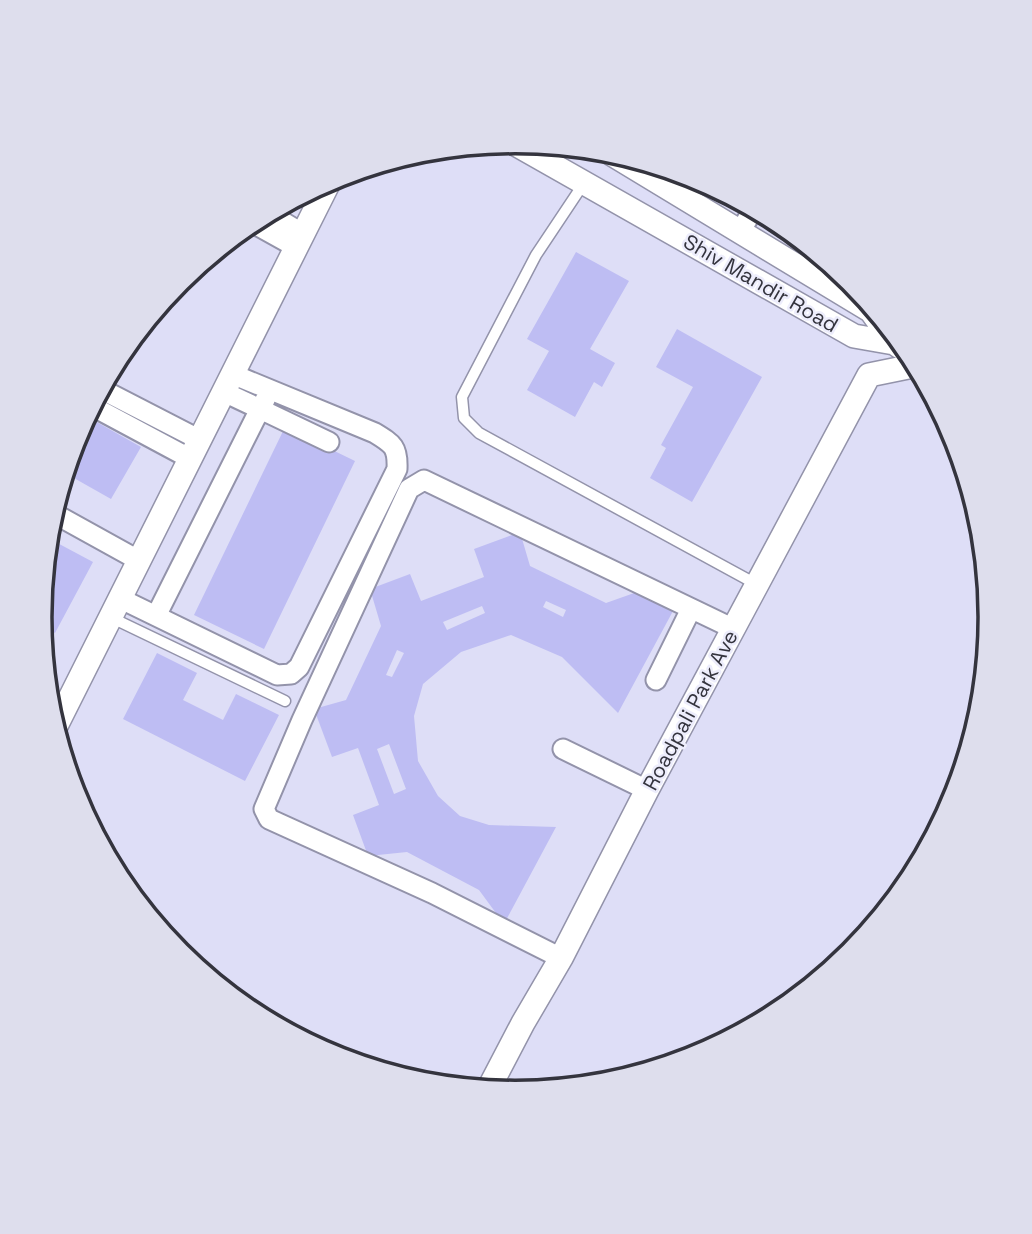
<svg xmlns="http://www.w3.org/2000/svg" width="1032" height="1234" viewBox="0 0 1032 1234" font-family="'Space Grotesk',sans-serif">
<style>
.building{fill:#bebdf3;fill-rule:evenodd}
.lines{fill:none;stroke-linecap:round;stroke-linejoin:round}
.service-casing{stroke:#9393aa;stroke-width:13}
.minor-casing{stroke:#9393aa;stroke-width:23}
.tertiary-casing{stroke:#9393aa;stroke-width:26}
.service{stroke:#fff;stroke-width:10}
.minor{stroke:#fff;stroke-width:19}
.tertiary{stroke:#fff;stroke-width:23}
.labels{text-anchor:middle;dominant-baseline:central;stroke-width:5;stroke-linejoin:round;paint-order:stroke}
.street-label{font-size:21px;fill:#34343e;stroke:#ededfc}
.rim{fill:none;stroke:#34343e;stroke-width:3.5}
</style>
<rect width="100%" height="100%" fill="#dedef7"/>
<!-- building -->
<path class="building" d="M576,252L629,281L590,349L615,363L602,387L594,382L575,417L527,390L549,351L527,339Z
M152,314L129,364L118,358L121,352Z
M677,329L762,377L692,502L650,478L666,448L661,445L693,387L656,367Z
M86,416L141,447L111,499L65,473L77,435Z
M285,427L355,461L264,649L194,615Z
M520,532L530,566L606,603L637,592L673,611L618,713L562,657L511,635L461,652L423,684L414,716L418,761L438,796L460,816L489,825L556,827L504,924L479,890L407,852L368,856L353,815L379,805L358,748L332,757L314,709L346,700L381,626L370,589L410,574L421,601L484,577L474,549ZM546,601L566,610L563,617L543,607ZM482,606L485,613L447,630L443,622ZM397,650L404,653L392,677L386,675ZM389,744L406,789L394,794L377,749Z
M48,538L93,562L55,633L41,625L40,617Z
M157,653L197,673L183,700L223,720L236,694L279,715L245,781L123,719Z"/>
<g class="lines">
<!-- service casing -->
<g class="service-casing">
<path id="service" d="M584,183L536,255L462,397L464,418L479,433L756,584
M110,617L285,701"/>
</g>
<!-- minor casing -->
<g class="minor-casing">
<path id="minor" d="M268,213L303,234
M251,222L296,247
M740,232L754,208
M101,389L200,440
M265,400L260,409L329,442
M92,406L189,458
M53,513L138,560
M119,598L156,616L260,409L224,392
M156,616L277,675L291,674L299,667L397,469C398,447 393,444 375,433L232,374
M656,680L691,609
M563,749L647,790
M561,958L432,893L269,819L264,809L302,720L409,489L424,480L734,629"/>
</g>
<!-- tertiary casing -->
<g class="tertiary-casing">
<path id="tertiary" d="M512,142L854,336L894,343
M605,150L871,311L894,343L900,347
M55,728L330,180
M488,1090L523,1023L561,958L647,790L869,375L918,365"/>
</g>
<!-- service -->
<use href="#service" class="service"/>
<!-- minor -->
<use href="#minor" class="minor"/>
<!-- tertiary -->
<use href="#tertiary" class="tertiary"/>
</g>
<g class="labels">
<!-- street labels -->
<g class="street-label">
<text transform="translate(761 283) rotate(30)">Shiv Mandir Road</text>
<text transform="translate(690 710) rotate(-62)">Roadpali Park Ave</text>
</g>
</g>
<!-- crop -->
<path d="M0 0H1032V1234H0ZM52 617a463 463 0 1 1 926 0a463 463 0 1 1-926 0Z" fill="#dedeed" fill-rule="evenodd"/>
<path class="rim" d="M52 617a463 463 0 1 1 926 0a463 463 0 1 1-926 0Z"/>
</svg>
